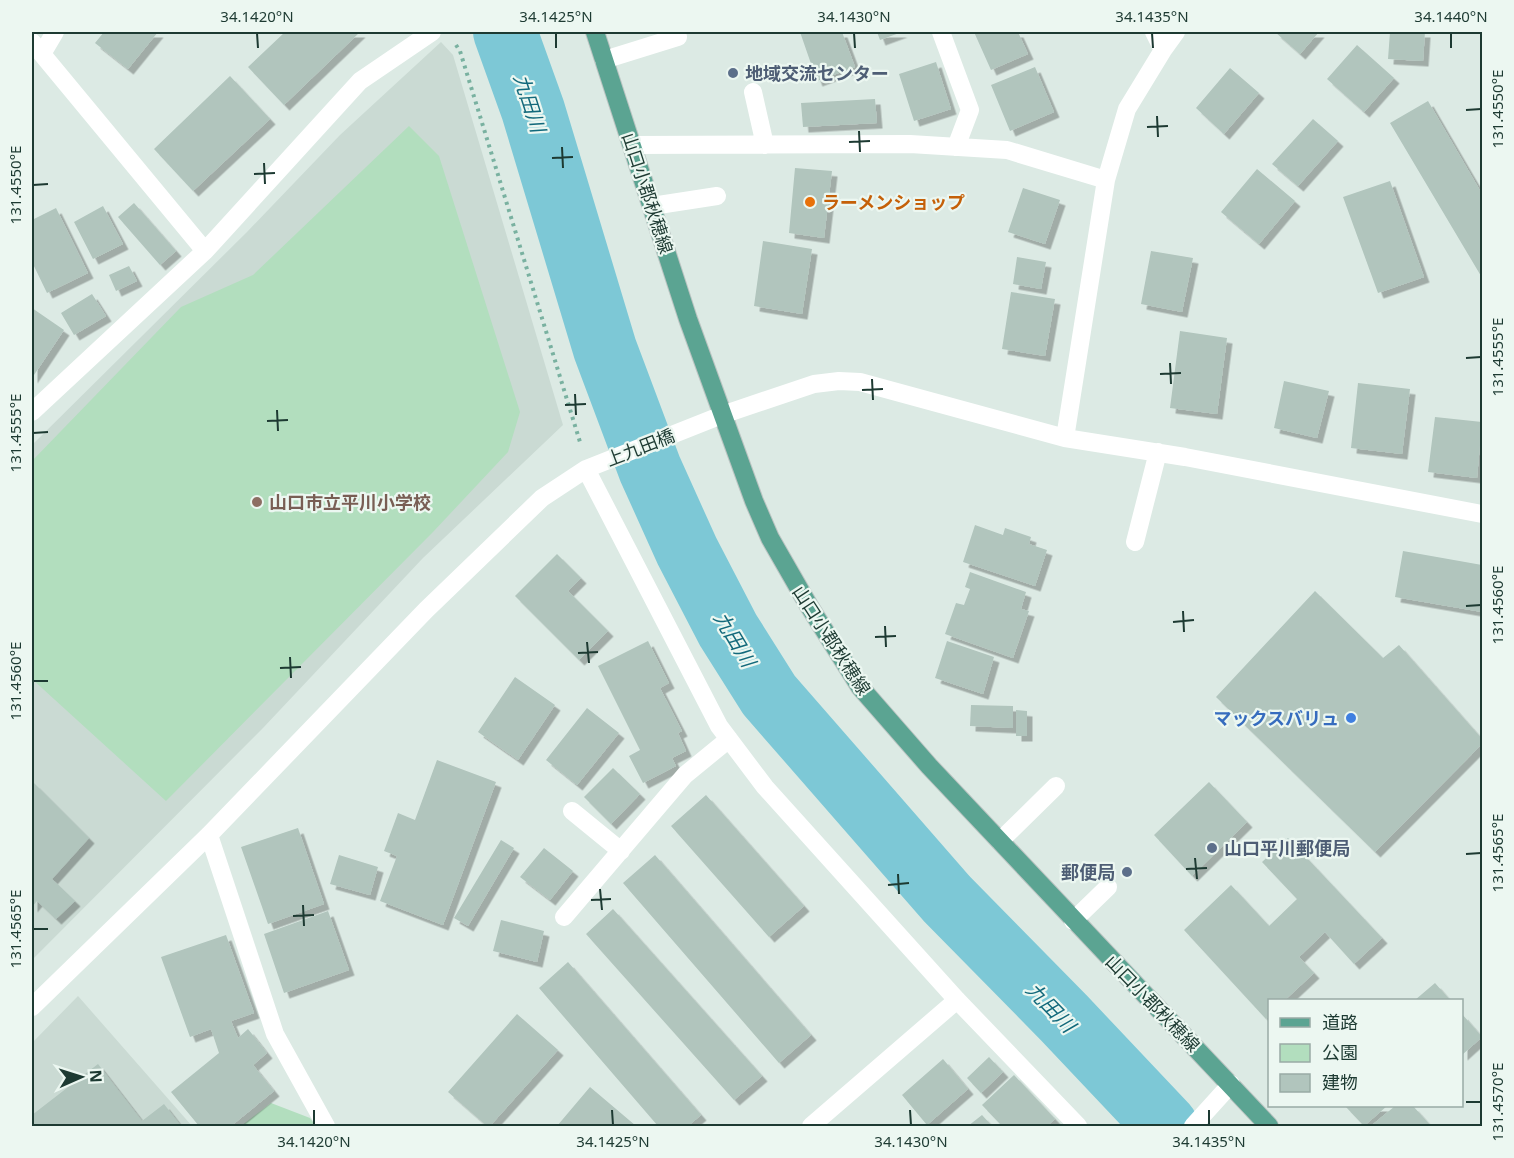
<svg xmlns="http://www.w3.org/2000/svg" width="1514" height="1158" viewBox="0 0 1514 1158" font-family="'Noto Sans','Noto Sans JP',sans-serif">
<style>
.built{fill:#cadad3}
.green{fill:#b2debe}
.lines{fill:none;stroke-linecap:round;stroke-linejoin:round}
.river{stroke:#7dc8d6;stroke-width:64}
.building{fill:#b1c5bd;filter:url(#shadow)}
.major-casing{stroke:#bbc4c2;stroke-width:20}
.path{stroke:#79b1a0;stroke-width:4;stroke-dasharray:3 4.5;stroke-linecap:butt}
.minor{stroke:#fff;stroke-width:18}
.major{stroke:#5ba492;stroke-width:18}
.ticks{fill:none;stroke:#1d3a32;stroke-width:2}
.service-dot{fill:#5c6f8a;stroke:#ecf7f1;stroke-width:2}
.food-dot{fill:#e8710a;stroke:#ecf7f1;stroke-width:2}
.education-dot{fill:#8d6e63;stroke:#ecf7f1;stroke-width:2}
.shop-dot{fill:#3f7fe0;stroke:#ecf7f1;stroke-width:2}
.labels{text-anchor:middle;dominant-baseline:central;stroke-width:4.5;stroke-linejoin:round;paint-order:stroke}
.service-label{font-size:18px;font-weight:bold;fill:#4e5e75;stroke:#ecf7f1;text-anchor:start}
.street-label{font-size:18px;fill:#1d3a32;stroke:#ecf7f1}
.food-label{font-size:18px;font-weight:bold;fill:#c56008;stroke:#ecf7f1;text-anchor:start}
.education-label{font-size:18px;font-weight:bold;fill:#785e54;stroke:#ecf7f1;text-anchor:start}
.shop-label{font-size:18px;font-weight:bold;fill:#366cbe;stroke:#ecf7f1;text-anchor:end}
.water-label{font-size:20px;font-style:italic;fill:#12697b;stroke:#ecf7f1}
.neatline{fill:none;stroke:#1d3a32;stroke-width:2}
.ticks-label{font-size:15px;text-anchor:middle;fill:#1d3a32}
</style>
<defs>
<filter id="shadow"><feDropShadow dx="5.5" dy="5.5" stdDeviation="0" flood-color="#0004"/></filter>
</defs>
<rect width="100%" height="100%" fill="#dceae4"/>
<!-- built -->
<path class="built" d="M441,42L453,55L563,425L423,558L263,728L32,960V445L247,232L340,135Z
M78,996L192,1126H32V1043Z"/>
<!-- green -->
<path class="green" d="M409,126L439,156L520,412L508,452L433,532L166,801L32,679V461L181,307L253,275Z
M271,1103L310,1118L316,1126H241Z"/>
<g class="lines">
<!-- river -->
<path class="river" d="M505,32L533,110L605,349L650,469L687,551L728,630L769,695L947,899L1064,1018L1166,1126"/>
</g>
<!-- building -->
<path class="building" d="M104,32H158L128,69L95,43Z
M285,32H360L284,105L248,67Z
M800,32H842L855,67L817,81Z
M877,32H902L880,40Z
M974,32H1018L1028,54L991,70Z
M1275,32H1319L1300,54Z
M1390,32H1425L1423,61L1388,59Z
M1357,45L1394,78L1364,112L1327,79Z
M936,62L951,109L914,121L899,74Z
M1035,67L1054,112L1010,131L991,85Z
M1230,68L1259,93L1224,134L1196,108Z
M230,76L270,119L193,191L154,149Z
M875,99L877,123L803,127L801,103Z
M1428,101L1482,194V274L1481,276L1390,123Z
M1313,119L1338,141L1298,186L1272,164Z
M795,168L832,171L824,238L789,233Z
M1257,169L1295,201L1259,244L1221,212Z
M1390,181L1424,277L1378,293L1343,197Z
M1023,188L1060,200L1045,244L1008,232Z
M134,203L176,251L160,265L118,217Z
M103,206L123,244L93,259L74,222Z
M56,208L88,273L47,293L32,262V220Z
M763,241L812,249L802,314L754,306Z
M1151,251L1193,258L1182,312L1141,304Z
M1017,257L1046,262L1041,289L1013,284Z
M129,266L137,281L116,291L109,275Z
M1011,292L1055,299L1045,356L1002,349Z
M92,294L106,316L74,335L61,313Z
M32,308L64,330L32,378Z
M1180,331L1227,338L1217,414L1170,408Z
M1284,381L1329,391L1317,438L1274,428Z
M1358,383L1410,389L1402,454L1351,448Z
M1435,417L1482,422L1477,478L1428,472Z
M975,525L1003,535L1005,528L1031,537L1029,544L1047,550L1035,586L963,562Z
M1403,551L1482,565V612L1395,597Z
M557,554L581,578L568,591L608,631L579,660L515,596Z
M970,572L1026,592L1021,609L1029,611L1013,658L945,634L956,603L964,605L970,589L965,587Z
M1315,591L1383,658L1399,645L1482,739V744L1375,852L1216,697Z
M648,641L669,683L660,688L682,731L678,733L686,751L672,758L676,766L643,783L629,756L640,750L598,666Z
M947,641L994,657L983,694L935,678Z
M515,677L555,705L518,760L478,732Z
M971,705L1013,706V728L970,726Z
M587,708L619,733L577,785L546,760Z
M1016,710L1027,711V736H1016Z
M437,760L496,782L443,925L380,901L397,856L384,851L398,813L415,820Z
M613,768L640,794L611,824L584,797Z
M1209,782L1247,822L1192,876L1154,835Z
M34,783L89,838L52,879L75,901L56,919L37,901L32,907V786Z
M706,795L804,906L769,937L671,826Z
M298,828L324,904L268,924L241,847Z
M1288,838L1382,938L1354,964L1325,932L1299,957L1314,973L1285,1000H1270V1015L1266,1019L1184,930L1231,885L1269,926L1297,899L1262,862Z
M501,840L514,848L468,926L454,918Z
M544,848L573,871L550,900L520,877Z
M339,855L378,867L370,895L330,884Z
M655,855L811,1035L779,1063L623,883Z
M613,909L762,1076L734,1100L586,934Z
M328,911L349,970L284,993L264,934Z
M501,920L544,931L537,962L493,951Z
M226,935L254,1013L231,1021L238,1038L248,1029L267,1053L253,1065L274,1091L231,1126H199L171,1092L219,1053L211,1029L190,1037L161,957Z
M568,962L701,1115L688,1126H658L539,988Z
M1435,983L1450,1000H1415Z
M517,1014L558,1050L490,1126H487L448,1092Z
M1462,1014L1482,1037L1462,1055Z
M989,1057L1003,1072L981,1093L967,1078Z
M943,1059L968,1089L927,1125L902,1095Z
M98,1064L142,1121L164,1104L181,1126H32V1115Z
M1014,1075L1055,1119L1047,1126H1002L982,1105Z
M590,1087L636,1126H557Z
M1345,1106H1387L1364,1126Z
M1395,1106H1413L1431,1126H1371Z
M982,1115L992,1126H968Z"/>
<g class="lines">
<!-- major casing -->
<g class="major-casing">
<path id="major" d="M595,32L688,319L754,501L770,538L809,606L860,687L929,766L1269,1126"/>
</g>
<!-- path -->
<path class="path" d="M456,45L460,51L580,442"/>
<!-- minor -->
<path class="minor" d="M941,32L970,110L956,147
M1154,32L1163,50
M32,42L205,251
M42,54L55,32
M604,60L678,37
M753,92L765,145
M632,145L910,144L1007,150L1106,180L1127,109L1163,50L1176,32
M652,206L717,196
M32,412L205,251L360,81L432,32
M1065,438L1106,180
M586,469L719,726L765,787L957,1000L1078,1126
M1135,542L1158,452
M572,811L621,851
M209,835L275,1034L326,1126
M1000,841L1056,786
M564,917L685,775L729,739
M1073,921L1108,887
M32,1007L209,835L426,610L542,498L586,469L722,415L814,384L839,381L860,382L1065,438L1185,457L1482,514
M811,1126L957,1000
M1193,1126L1231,1084"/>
<!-- major -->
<use href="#major" class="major"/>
</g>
<!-- ticks -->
<path class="ticks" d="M257,33L258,48M556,33V48M854,33L855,48M1152,33L1153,48M1451,33V48M1466,110L1481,109M1157,116L1158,137M1147,127L1168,126M859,131L860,152M849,142L870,141M562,147L563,168M552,158L573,157M264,163L265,184M254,174L275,173M33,185L48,184M1466,358L1481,357M1170,363L1171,384M1160,374L1181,373M872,379L873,400M862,390L883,389M575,394L576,415M565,405L586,404M277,410L278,431M267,421L288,420M33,433L48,432M1466,606L1481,605M1183,611L1184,632M1173,622L1194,620M885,626L886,647M875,637L896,636M587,642L589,663M578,653L598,652M290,657L291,678M280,668L301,667M33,681H48M1466,854L1481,853M1195,858L1197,879M1186,869L1207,868M898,874L899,894M888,885L909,883M600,889L602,910M591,900L611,899M303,905L304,926M293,916L314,915M33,929H48M1466,1102H1481M314,1110V1125M612,1110L613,1125M910,1110L911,1125M1209,1110V1125"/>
<!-- markers -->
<g class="service-dot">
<circle cx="733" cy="73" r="6"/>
<circle cx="1212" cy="848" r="6"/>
<circle cx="1127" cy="872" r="6"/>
</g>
<circle class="food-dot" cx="810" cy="202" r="6"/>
<circle class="education-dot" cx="257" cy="502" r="6"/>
<circle class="shop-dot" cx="1351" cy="718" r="6"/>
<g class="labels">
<!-- service labels -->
<g class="service-label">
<text x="745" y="73">地域交流センター</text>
<text x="1224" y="848">山口平川郵便局</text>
<text x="1115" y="872" text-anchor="end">郵便局</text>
</g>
<!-- street labels -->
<g class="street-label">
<text transform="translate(648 193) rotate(72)">山口小郡秋穂線</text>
<text transform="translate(640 447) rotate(-21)">上九田橋</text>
<text transform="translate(832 640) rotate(57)">山口小郡秋穂線</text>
<text transform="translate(1153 1003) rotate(46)">山口小郡秋穂線</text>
</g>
<!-- food labels -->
<g class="food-label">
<text x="822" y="202">ラーメンショップ</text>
</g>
<!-- education labels -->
<g class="education-label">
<text x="269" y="502">山口市立平川小学校</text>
</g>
<!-- shop labels -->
<g class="shop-label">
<text x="1339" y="718">マックスバリュ</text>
</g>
<!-- water labels -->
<g class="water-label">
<text transform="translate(530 103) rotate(72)">九田川</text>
<text transform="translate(735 639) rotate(59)">九田川</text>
<text transform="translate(1051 1007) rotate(46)">九田川</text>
</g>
</g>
<!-- border -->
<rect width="1514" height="1158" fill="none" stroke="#ecf7f1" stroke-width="66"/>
<!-- legend -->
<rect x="1268" y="999" width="195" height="108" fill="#ecf7f1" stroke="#99aba5" stroke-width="1.5"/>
<rect x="1280" y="1018" width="30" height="9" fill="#5ba492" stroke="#99aba5" stroke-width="1.5"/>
<text x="1322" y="1029" font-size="18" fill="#1d3a32">道路</text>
<rect x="1280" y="1044" width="30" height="18" fill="#b2debe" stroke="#99aba5" stroke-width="1.5"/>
<text x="1322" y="1059" font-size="18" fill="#1d3a32">公園</text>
<rect x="1280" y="1074" width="30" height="18" fill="#b1c5bd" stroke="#99aba5" stroke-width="1.5"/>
<text x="1322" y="1089" font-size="18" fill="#1d3a32">建物</text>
<!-- north arrow -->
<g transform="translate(81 1077) rotate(87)" stroke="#ecf7f1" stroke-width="4.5" paint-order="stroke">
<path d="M0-4.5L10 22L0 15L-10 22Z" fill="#1d3a32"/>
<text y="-9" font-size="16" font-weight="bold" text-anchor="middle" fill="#1d3a32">N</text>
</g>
<rect x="33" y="33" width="1448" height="1092" class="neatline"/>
<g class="ticks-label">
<text x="257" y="22">34.1420°N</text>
<text x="556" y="22">34.1425°N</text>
<text x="854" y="22">34.1430°N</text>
<text x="1152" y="22">34.1435°N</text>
<text x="1451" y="22">34.1440°N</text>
<text transform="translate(1498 109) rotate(-90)" y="5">131.4550°E</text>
<text transform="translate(16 185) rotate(-90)" y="5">131.4550°E</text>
<text transform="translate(1498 357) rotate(-90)" y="5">131.4555°E</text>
<text transform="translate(16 433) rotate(-90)" y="5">131.4555°E</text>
<text transform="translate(1498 605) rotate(-90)" y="5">131.4560°E</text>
<text transform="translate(16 681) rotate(-90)" y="5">131.4560°E</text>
<text transform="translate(1498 853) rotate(-90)" y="5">131.4565°E</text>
<text transform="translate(16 929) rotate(-90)" y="5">131.4565°E</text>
<text transform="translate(1498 1102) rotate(-90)" y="5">131.4570°E</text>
<text x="314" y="1147">34.1420°N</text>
<text x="613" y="1147">34.1425°N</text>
<text x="911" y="1147">34.1430°N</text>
<text x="1209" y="1147">34.1435°N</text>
</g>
</svg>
